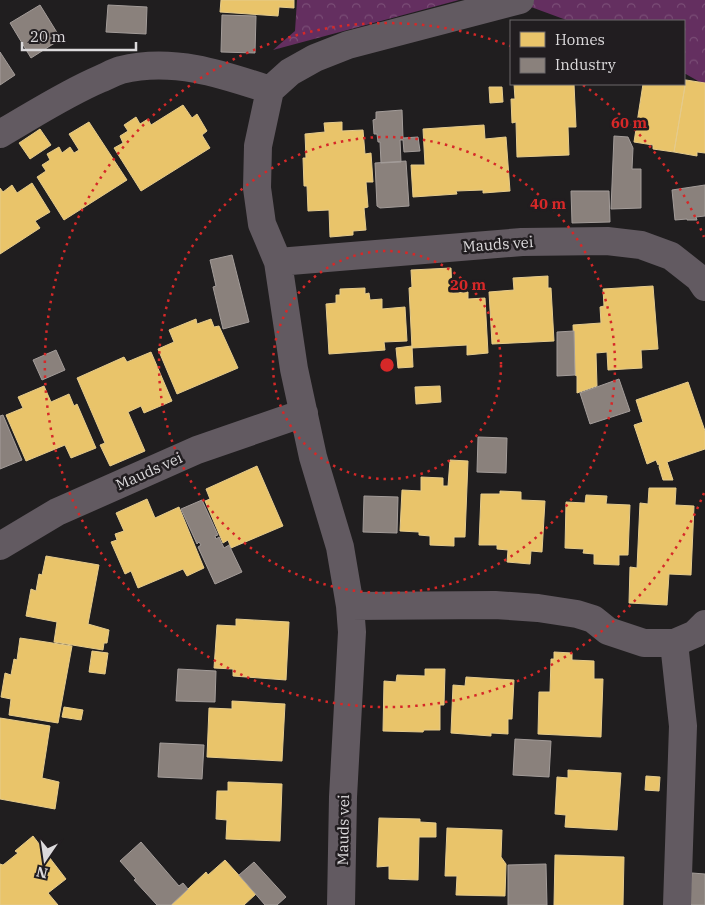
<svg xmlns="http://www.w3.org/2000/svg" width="705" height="905" viewBox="0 0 705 905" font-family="'IBM Plex Serif',serif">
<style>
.forest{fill:url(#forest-crowns)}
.homes{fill:#e9c46a;stroke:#e5cb8c}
.industry{fill:#8a817c;stroke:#a39c99}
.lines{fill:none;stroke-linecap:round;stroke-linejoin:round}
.minor{stroke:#625a61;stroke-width:28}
.ring{fill:none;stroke:#d62828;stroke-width:2.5;stroke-dasharray:2.5 5}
.labels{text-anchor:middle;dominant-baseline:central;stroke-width:5;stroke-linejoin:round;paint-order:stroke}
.street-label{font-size:15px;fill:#dcdadc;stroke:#211d20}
.centre{fill:#d62828;stroke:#211d20;stroke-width:2.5}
.ring-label{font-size:15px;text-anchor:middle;font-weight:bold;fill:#d62828;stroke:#211d20;stroke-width:5;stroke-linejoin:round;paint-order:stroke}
</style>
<defs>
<pattern id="forest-crowns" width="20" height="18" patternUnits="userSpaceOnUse" patternTransform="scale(1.25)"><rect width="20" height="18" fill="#642f60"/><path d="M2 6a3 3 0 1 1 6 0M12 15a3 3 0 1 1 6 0" fill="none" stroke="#7a4d76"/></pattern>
</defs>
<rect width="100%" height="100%" fill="#201e1f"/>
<!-- forest -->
<path class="forest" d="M297,0H459L273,50L295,31Z
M512,0H705V85L684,73V21H569Z"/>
<!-- homes -->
<path class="homes" d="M221,0H294V8L279,7L278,16L220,12Z
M684,80H686L674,152L653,149V145L634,142L643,84H684Z
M686,80L705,83V153L697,152V156L674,152Z
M514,84H574L576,127H568L569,155L517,157L516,122L512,123L511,99H515Z
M489,87H502L503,102L490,103Z
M183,105L192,118L197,114L207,131L202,135L210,148L141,191L114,148L123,143L120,136L128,131L124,125L136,117L140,124L148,119L151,125Z
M89,122L127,180L64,220L37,177L46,171L42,165L50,160L47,154L59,147L62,153L70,147L74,153L79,150L69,134Z
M342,122V131L363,130L365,154L371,153L373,182H366L368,207L364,208L366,230L353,231V235L330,237L329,210L308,211L307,186H304L303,158H306L305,134L325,132L324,123Z
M484,125L485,139L506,137L510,191L483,193V190L456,191L457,194L413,197L411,165H425L423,129Z
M40,129L51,145L30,159L19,143Z
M32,183L50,212L35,221L40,228L0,254V188L3,192L12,185L17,193Z
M451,268L452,293L468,292V299L485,298L488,353L467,355V345L412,348L409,288L412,287L411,270Z
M548,276V288H551L554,341L492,344L489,292L514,290L513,278Z
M653,286L658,349L641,350L642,368L608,370L607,352L596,353L597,386L577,393V376L575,375L573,325L601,323L600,307L604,306L603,289Z
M365,288V294L369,293L370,300L382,299V309L405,307L407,341L384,342L385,350L329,354L326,304L336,303V295H340V289Z
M196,319L197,324L211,319L214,327L219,326L238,368L177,394L158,349L174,342L169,330Z
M412,346L413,367L398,368L396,348Z
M151,352L172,401L144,413L141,406L128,412L145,451L110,466L100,445L105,443L77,378L124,357L127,362Z
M688,382L705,431V449L667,462L673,480H663L659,467L660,464L658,465L656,460L647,464L634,425L643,422L636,400Z
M44,386L51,402L69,394L74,406L77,404L96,448L71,458L65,445L26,461L6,415L23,408L18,397Z
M440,386L441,402L416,404L415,387Z
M450,460L468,461L465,537H454V546L430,545V536L419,535V532L400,531L402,490L421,491V477L443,478V486H448Z
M257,466L283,526L231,548L228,540L223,543L205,501L210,499L206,489Z
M649,488H676L675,505L694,506L691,575L669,574L667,605L629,603L630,567L637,568L640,503L648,504Z
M500,491L521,492V500L545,501L542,552L531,551L530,564L507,562L508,550L497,549V545H479L481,494H500Z
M586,495L607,496L606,504L630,505L628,555H619V565L594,564V554L583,553L584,549L565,548L566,502L585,503Z
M147,499L155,518L179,507L204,568L187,576L183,569L138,588L131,571L125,574L111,542L117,540L115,534L124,531L116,513Z
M46,556L99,565L88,624L109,630L107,643H104L103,650L54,642L57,622L26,616L31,589L36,591L39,574L42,575Z
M236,619L289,622L286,680L233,676V669L214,668L217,625L236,626Z
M20,638L72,646L58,723L9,715L11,699L1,697L5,673L11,675L14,659L17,660Z
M92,651L108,653L105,674L89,672Z
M554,652L572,653V660L594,661V679H603L601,737L538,734L539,692H550L551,659H554Z
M425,669H445L444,705H440V730H424L423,732L383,731L384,681L396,682L397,675L425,676Z
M466,677L514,680L512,719H508V734L491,733V736L451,733L453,685L465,686Z
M232,701L285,704L282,761L207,757L209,708L232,709Z
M64,707L83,710L81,720L62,717Z
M0,718L50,726L42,778L59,782L55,809L0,799Z
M568,770L621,773L617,830L565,827L566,815L555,814L557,777L568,778Z
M646,776L660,777L659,791L645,790Z
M228,782L282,784L280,841L226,839L227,820L216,819L217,791H228Z
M379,818L420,819V822L436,823V837H419L418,880L389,879V866L377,867Z
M447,828L502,830L501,857L506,864L505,896L456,895L457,876H445Z
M33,836L66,879L48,893L58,905H0V864L3,865L18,853L15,851Z
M555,855L624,857L623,905H554Z
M225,860L256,894L244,905H171L206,872L208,875Z"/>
<!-- industry -->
<path class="industry" d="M40,5L61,39L31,58L10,23Z
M108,5L147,7L146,34L106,32Z
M222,15L256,16L255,53L221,52Z
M0,52L15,75L0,85Z
M402,110L403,138L418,137L420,151L404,152L403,140H400L401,162L381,163L380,142H378L377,134H374L373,120L376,119V112Z
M614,136L628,137L633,148L632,169H641V208L611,209Z
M406,161L409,206L380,208L377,206L375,163Z
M705,185V216L696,217L697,220H687V219L675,220L672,190Z
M571,191H609L610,222L572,223Z
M232,255L249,322L223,329L213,287L216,286L210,260Z
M574,331L575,375L557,376V332Z
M56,350L65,370L42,380L33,360Z
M619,379L630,411L590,424L580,393Z
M3,415L22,460L0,469V416Z
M478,437L507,438L506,473L477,472Z
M364,496L398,497L397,533L363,532Z
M202,500L218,535L215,536L216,539L219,537L224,548L229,545L242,572L215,584L198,547L201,545L199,542L197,544L181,509Z
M178,669L216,671L215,702L176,701Z
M515,739L551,741L549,777L513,775Z
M160,743L204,745L202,779L158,777Z
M141,842L179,886L183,883L188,889L171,905H157L134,880L136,879L120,861Z
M254,862L286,897L277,905H265L239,875Z
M546,864L547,905H508V865Z
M692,873L705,874V905H689Z"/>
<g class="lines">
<!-- minor -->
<path class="minor" d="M0,134C33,115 65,94 100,79C107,76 114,72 121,70C172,57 222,74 270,90
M278,262L522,242L607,241L641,245L671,256L699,278L705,287
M0,546L57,512L197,450L304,413
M350,606L495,605L538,608L577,614L593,619L608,631L644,643H674L695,634L705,624
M674,643L683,726L677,905
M341,905L343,797L352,632L350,606L340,547L313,457L294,369L278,262L262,224L257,188L258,146L270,90L290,72L315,58L348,45L520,0"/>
</g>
<!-- distance rings -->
<g class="ring">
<circle cx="387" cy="365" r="114"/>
<circle cx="387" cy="365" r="228"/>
<path d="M704 493A342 342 0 1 1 510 46M583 85A342 342 0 0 1 704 237"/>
</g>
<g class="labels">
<!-- street labels -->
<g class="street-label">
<text transform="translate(498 244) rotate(-4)">Mauds vei</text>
<text transform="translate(149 471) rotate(-24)">Mauds vei</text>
<text transform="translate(343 830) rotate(-89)">Mauds vei</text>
</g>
</g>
<circle cx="387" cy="365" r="8" class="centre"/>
<g class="ring-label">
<text x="629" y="128">60 m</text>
<text x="548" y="209">40 m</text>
<text x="468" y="290">20 m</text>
</g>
<!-- legend -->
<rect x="510" y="20" width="175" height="65" fill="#211d20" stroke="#6c696b"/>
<rect x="520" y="32" width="25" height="15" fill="#e9c46a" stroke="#6c696b"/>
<text x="555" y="45" font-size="15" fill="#dcdadc">Homes</text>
<rect x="520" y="58" width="25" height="15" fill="#8a817c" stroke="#6c696b"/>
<text x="555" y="70" font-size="15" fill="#dcdadc">Industry</text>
<!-- north arrow -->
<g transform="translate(45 860) rotate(193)" stroke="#211d20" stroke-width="4" paint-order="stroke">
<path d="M0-4L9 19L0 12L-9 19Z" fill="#dcdadc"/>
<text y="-8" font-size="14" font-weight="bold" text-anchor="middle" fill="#dcdadc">N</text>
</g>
<!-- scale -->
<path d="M22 42v8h114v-8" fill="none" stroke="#dcdadc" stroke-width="2.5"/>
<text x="30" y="42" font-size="15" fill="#dcdadc" stroke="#211d20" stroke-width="4" paint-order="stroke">20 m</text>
</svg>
